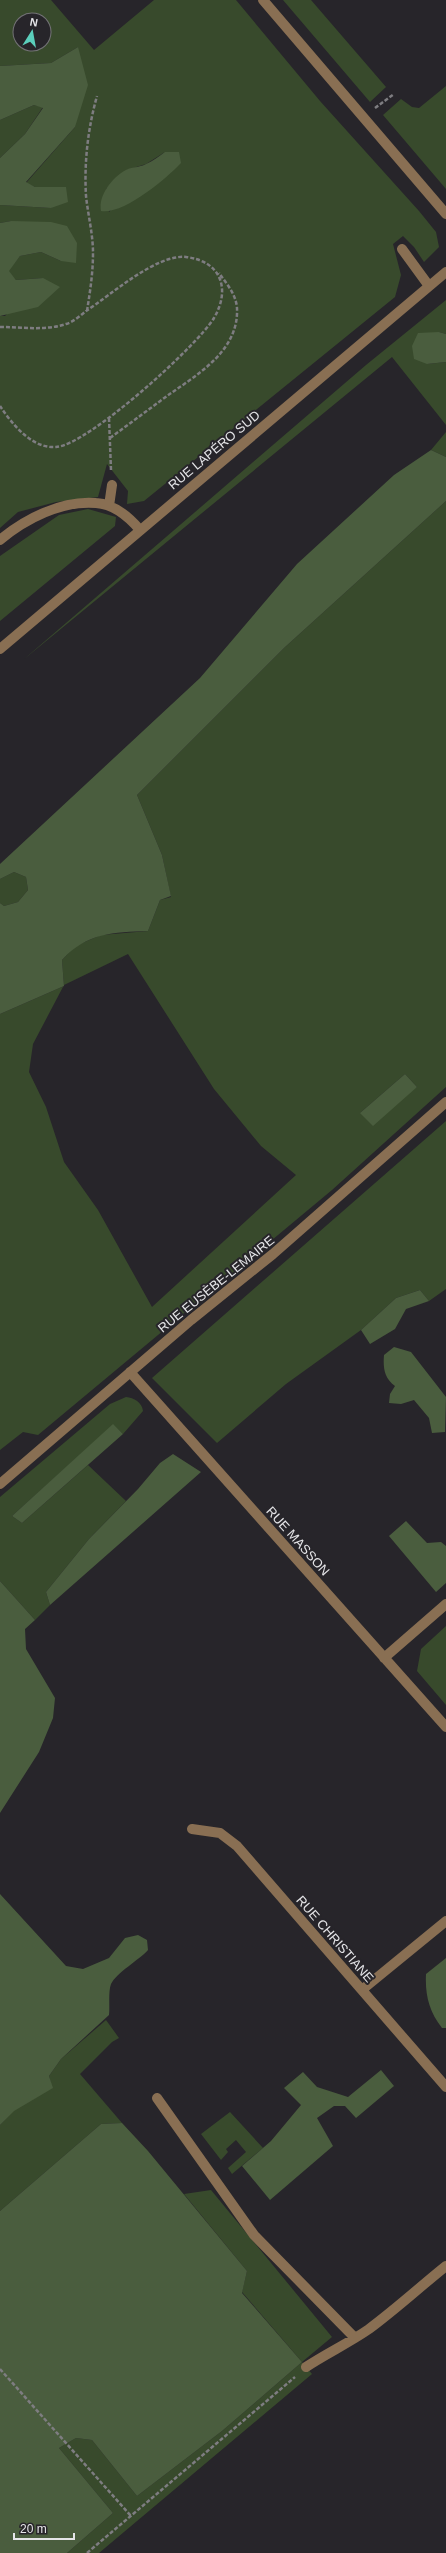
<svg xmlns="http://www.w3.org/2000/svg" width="446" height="2553" viewBox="0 0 446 2553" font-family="Arial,sans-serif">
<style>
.green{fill:#384a2c;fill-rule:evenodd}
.forest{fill:#4a5d3e}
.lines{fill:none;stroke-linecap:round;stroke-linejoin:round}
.path{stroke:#7e7d81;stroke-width:2.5;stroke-dasharray:4 2;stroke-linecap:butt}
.minor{stroke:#896f53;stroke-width:10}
.labels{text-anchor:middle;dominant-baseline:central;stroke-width:4;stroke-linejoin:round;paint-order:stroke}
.street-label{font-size:13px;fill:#e5e5e8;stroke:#27252a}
</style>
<rect width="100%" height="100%" fill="#27252a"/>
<!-- green -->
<path class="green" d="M0,0H51L94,50L154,0H236L320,101L419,211L436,232L439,247L424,262L414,247L403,236L393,244L401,275L395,297L144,501L127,504L128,491L107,464L98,497L56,502L18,512L0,528V316H5L43,278L16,280L8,271L20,256L41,252L61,261L11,221L0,223V205L51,208L65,187H35L26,183L75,127L78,47L51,63L0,66ZM20,20H44V44H20ZM165,152L109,212L106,189L127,170L146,164Z
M283,0H311L386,87L370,102Z
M446,86V189L383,115L401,99L412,107L419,108Z
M34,105L43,107L25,134L0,158V120Z
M446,300V334L439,332L427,364L446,362V425L392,357L23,660L366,365Z
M446,432V457L431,450Z
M446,501V1087L332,1190L38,1435L23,1432L0,1450V1014L64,986L62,960L75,946L101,935L148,931L160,900L171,897L162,855L137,795L284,648ZM128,954L214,1089L261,1146L296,1175L152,1307L98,1210L64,1162L46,1107L29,1072L33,1044L64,985ZM405,1074L417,1087L360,1113Z
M88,509L116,517L115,526L0,621V556L59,515Z
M14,872L26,877L28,890L18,902L4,906L0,903V879Z
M446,1121V1289L429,1301L420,1290L396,1298L361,1330L286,1384L217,1443L152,1378Z
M126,1397C134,1398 142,1402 143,1411L123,1434L113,1425L12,1516L22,1523L88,1465L126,1501L89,1539L46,1592L50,1605L35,1620L0,1581V1497L110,1404Z
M446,1626V1705L417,1671L421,1649Z
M106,2020L119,2038L112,2042L80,2074L122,2123L101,2124L0,2211V2125L14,2110L52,2088L49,2076L61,2059Z
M230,2112L263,2148L232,2174L228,2168L246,2152L236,2140L226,2149L228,2152L221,2160L201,2134Z
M211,2190L332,2337L302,2362L312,2374L99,2553H67L113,2513L59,2448L76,2438L92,2440L137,2496L222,2431L302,2362L242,2292L247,2271L184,2194Z"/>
<!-- forest -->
<path class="forest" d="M78,47L88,85L75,127L26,182L35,187H66L68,202L51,208L0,205V158L25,134L43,108L34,105L0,120V66L51,63Z
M165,152H179L181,163C166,179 123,215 101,211C98,195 113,176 128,169C134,167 141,167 146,164C153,161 159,156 165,152Z
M11,221L51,222L67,226L77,243L76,263L61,261L41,252L20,256L9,271L16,280L43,278L60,287L38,307L0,316V223Z
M439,332L446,334V362L427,364L414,359L412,346L418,333Z
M431,450L446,457V501L284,648L137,795L162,855L171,896L160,900L148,931C114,932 86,933 62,960L64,986L0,1014V903L4,906L18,902L28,890L26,877L14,872L0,879V864L200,678L297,564L394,475Z
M405,1074L417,1087L373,1126L360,1113Z
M420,1290L429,1301L406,1309L395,1329L370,1344L361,1330L396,1298Z
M394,1347L411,1352L446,1397L445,1432L432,1433L429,1418L414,1400L401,1404L389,1403L390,1394L395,1386C384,1378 383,1368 384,1355Z
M113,1424L123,1434L22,1523L12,1516Z
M173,1454L201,1472L50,1605L46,1592L89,1539L138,1489L160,1463Z
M406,1521L427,1543L441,1542L446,1546V1583L436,1592L389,1536Z
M0,1581L35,1620L25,1629L26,1649L55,1698L53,1718L39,1752L0,1813Z
M0,1894L66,1966L83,1969L109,1958L125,1938L138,1935L147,1940L148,1950C139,1960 116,1973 111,1984C108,1992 110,2006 109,2015L61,2059L49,2076L53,2088L14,2111L0,2125Z
M446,1958V2028H442C429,2011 425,1995 426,1974Z
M381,2070L394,2086L356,2118L345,2106H334L317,2118L333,2146L270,2200L242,2166L271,2141L301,2105L284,2088L303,2072L317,2087L348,2097Z
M122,2123L148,2151L247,2271L242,2293L302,2362L222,2431L137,2496L92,2440L76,2438L59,2448L113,2513L67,2553H0V2211L101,2124Z"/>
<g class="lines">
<!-- path -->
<path class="path" d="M375,108L394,94
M87,311C90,292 93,273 93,253C93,234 88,215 86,196C84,162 88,128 97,96
M0,327C22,327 45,331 66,324C73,322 80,316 86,311C111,295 156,254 186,257C221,261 231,289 214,318C197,346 88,445 56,447C32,449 12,424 0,406
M109,418L111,470
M110,438C129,424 148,410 167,396C198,374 239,351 237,308C236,294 226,283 219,273
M0,2369L131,2516
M87,2553L295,2377"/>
<!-- minor -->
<path class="minor" d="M263,0L446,214
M402,249L429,286
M109,506L112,485
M0,540C25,519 62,500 96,503C114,504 129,517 140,530
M0,649L446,272
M130,1372L446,1727
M0,1484L191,1320L273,1254L446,1102
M384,1658L446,1604
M192,1829L220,1833L237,1846L446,2087
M363,1989L446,1921
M157,2098L254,2235L355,2338
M306,2367C327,2353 349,2343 369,2329C396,2309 421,2286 446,2266"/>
</g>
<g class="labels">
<!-- street labels -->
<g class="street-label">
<text transform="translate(214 450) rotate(-40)">RUE LAPÉRO SUD</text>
<text transform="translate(216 1284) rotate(-39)">RUE EUSÈBE-LEMAIRE</text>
<text transform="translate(298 1541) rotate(48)">RUE MASSON</text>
<text transform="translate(335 1939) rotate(49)">RUE CHRISTIANE</text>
</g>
</g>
<!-- north arrow -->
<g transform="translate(32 32) rotate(11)"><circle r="19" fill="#27252a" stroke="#737276"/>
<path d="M0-3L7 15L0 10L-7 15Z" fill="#5bcebc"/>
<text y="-6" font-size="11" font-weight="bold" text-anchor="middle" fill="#e5e5e8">N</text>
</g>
<!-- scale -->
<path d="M14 2533v6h60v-6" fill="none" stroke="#e5e5e8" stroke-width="2"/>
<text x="20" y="2533" font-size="12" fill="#e5e5e8" stroke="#27252a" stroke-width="3" paint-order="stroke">20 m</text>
</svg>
